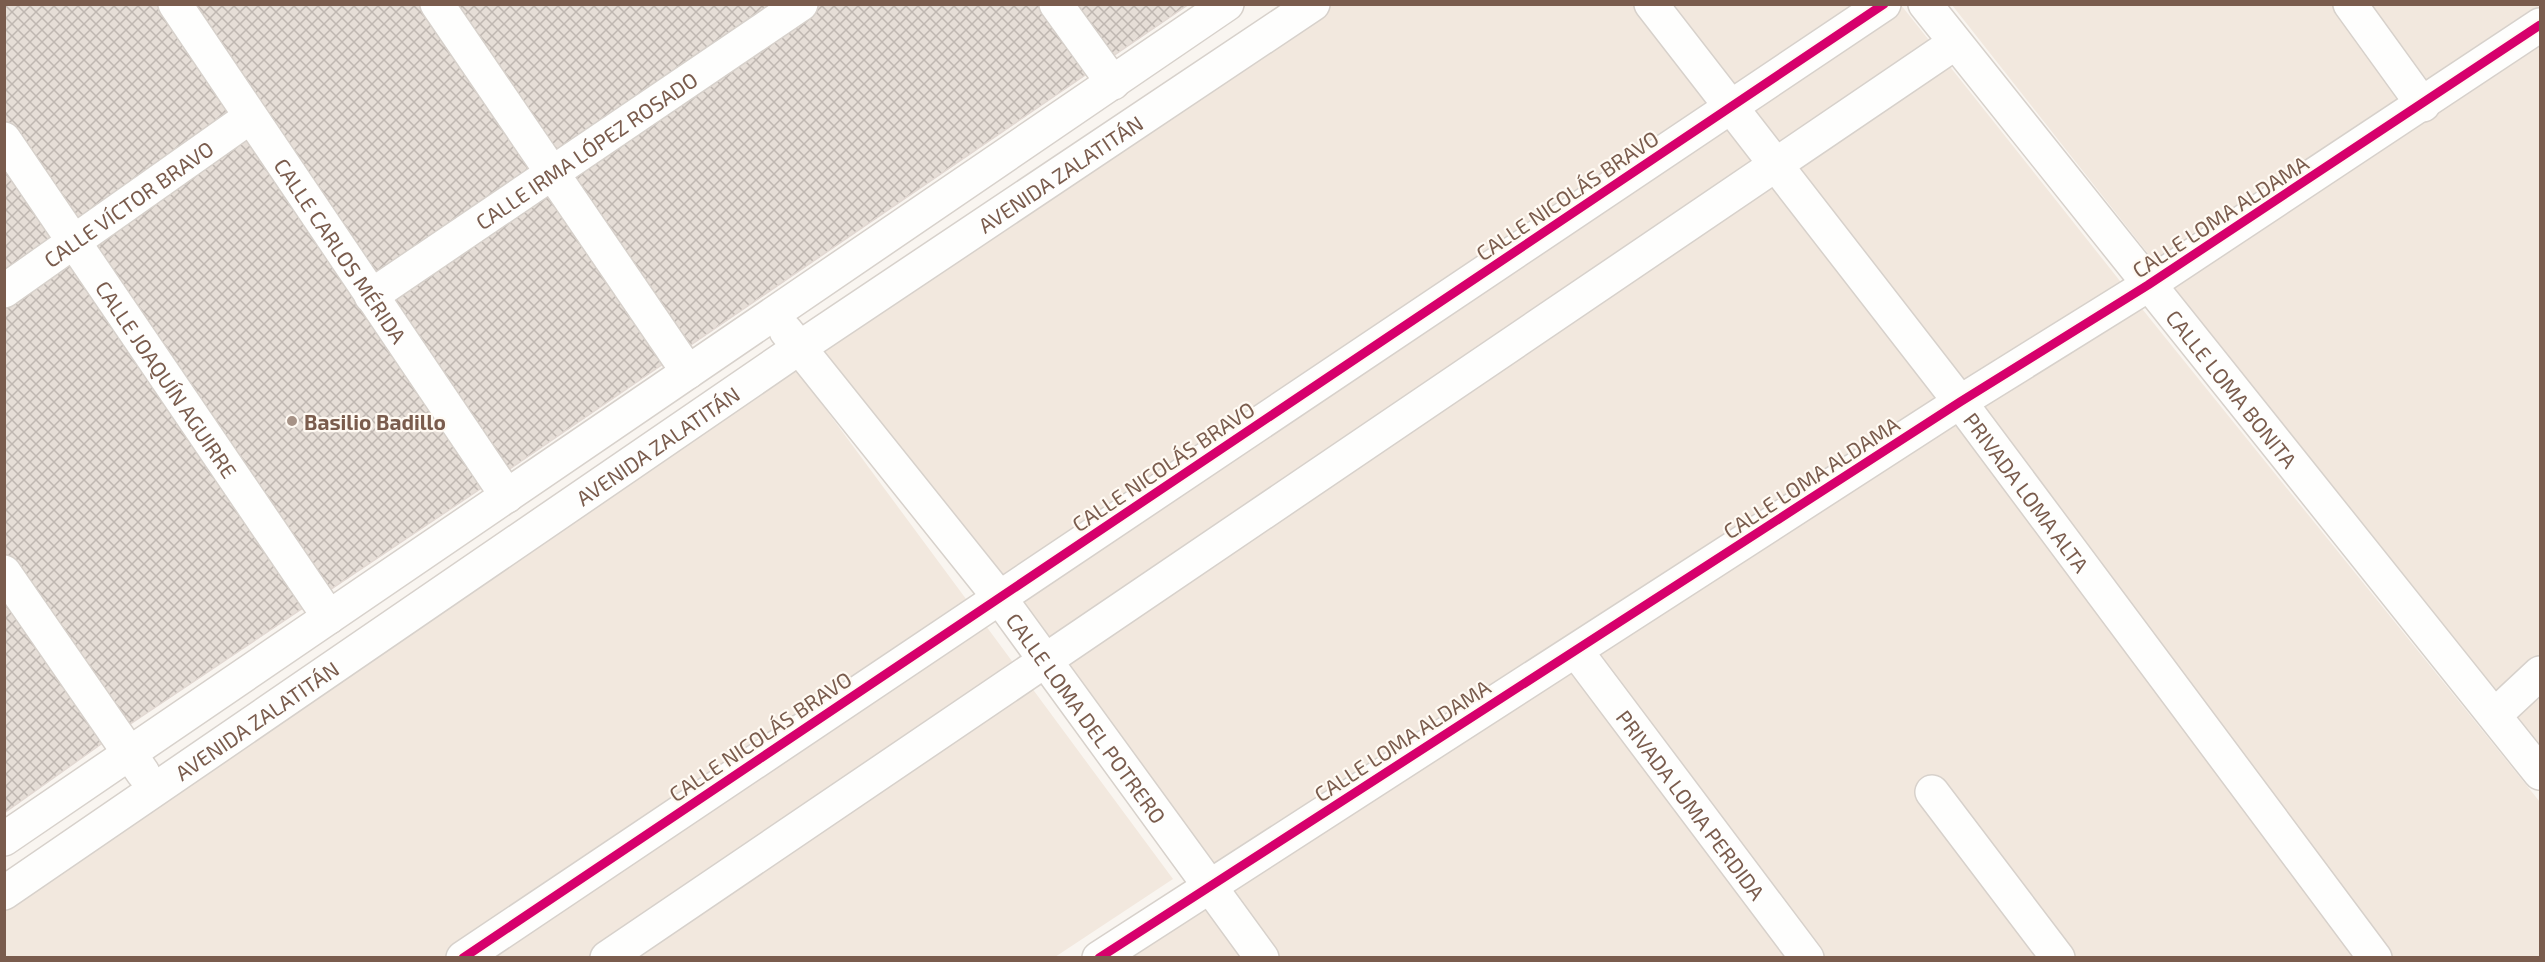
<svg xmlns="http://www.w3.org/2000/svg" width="2545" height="962" viewBox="0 0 2545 962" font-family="'Exo 2',sans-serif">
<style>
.residential{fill:#f2e8de}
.building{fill:url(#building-cross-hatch);stroke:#e2d8d2;stroke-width:1.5}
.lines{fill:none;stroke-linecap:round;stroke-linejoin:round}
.minor-casing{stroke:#d7d1cb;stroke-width:36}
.minor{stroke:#fefefd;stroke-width:33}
.cycleway-casing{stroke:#fffaf3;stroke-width:13}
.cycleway{stroke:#d6006c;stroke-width:9}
.poi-dot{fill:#a69286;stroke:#fffaf3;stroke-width:2}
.labels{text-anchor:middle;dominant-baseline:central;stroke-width:4.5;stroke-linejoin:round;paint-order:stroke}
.street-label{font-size:21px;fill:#7a5c4d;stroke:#fffaf3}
.poi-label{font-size:21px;font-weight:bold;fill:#7a5c4d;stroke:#fffaf3;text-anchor:start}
</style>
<defs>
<pattern id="building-cross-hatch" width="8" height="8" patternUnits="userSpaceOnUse" patternTransform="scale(1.5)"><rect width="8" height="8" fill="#e6ded7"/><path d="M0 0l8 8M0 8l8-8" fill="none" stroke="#bfb7b1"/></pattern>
</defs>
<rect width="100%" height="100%" fill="#f9f5f0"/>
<!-- residential -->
<path class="residential" d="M1327,5H1901L2143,310L2540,802V957H1127L1231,891L824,351Z
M1952,5H2540V766L2495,715L2153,260Z
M796,369L1173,879L1055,957L5,958V887Z"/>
<!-- building -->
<path class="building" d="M4,4H1189L492,481L111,737L4,813Z"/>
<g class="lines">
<!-- minor casing -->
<g class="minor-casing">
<g id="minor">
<path id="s1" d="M175,4L507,496"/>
<path d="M437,4L688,372"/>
<path d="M1056,4L1113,83"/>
<path id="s2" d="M1651,4L1960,402L2375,958"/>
<path id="s3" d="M1925,4L2540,773"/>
<path d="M2350,4L2423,105"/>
<path id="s4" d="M4,139L329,617"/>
<path id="s5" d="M4,291L250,117"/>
<path id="s6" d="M371,296L801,4"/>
<path id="s7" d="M786,331L999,597L1262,958"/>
<path d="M4,572L143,773"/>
<path id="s8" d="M1576,651L1807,958"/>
<path d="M2495,715L2540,673"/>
<path d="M1932,792L2058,958"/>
<path d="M4,839L1227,4"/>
<path id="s9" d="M4,893L799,348L1313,4"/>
<path d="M463,958L1884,4"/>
<path d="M607,958L1955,43"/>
<path d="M1099,958L1960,402L2148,285L2540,25"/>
</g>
</g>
<!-- minor -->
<use href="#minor" class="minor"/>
<!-- cycleway casing -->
<g class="cycleway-casing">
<path id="cycleway" d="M463,958L1884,4
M1099,958L1960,402L2148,285L2540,25"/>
</g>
<!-- cycleway -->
<use href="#cycleway" class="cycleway"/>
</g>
<!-- markers -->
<circle class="poi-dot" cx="292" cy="421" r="6"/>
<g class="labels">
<!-- street labels -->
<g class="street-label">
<text stroke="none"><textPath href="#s6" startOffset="260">CALLE IRMA LÓPEZ ROSADO</textPath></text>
<text stroke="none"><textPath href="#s9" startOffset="1278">AVENIDA ZALATITÁN</textPath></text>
<text transform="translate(1567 195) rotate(-34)">CALLE NICOLÁS BRAVO</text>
<text stroke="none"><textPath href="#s5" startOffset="152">CALLE VÍCTOR BRAVO</textPath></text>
<text transform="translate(2220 216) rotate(-33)">CALLE LOMA ALDAMA</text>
<text stroke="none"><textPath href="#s1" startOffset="297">CALLE CARLOS MÉRIDA</textPath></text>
<text stroke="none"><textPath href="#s4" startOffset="290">CALLE JOAQUÍN AGUIRRE</textPath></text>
<text stroke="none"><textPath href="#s3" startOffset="492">CALLE LOMA BONITA</textPath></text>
<text stroke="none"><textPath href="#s9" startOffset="792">AVENIDA ZALATITÁN</textPath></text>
<text transform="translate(1163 466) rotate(-34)">CALLE NICOLÁS BRAVO</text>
<text transform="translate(1811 477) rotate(-33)">CALLE LOMA ALDAMA</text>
<text stroke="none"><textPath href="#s2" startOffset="616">PRIVADA LOMA ALTA</textPath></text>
<text stroke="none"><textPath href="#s7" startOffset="490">CALLE LOMA DEL POTRERO</textPath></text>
<text stroke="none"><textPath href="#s9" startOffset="306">AVENIDA ZALATITÁN</textPath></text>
<text transform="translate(760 736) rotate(-34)">CALLE NICOLÁS BRAVO</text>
<text transform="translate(1402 740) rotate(-33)">CALLE LOMA ALDAMA</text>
<text stroke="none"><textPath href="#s8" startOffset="192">PRIVADA LOMA PERDIDA</textPath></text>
</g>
<!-- poi labels -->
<g class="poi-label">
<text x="304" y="421">Basilio Badillo</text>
</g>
</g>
<!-- border -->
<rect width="2545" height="962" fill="none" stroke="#7a5c4d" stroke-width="12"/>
</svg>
